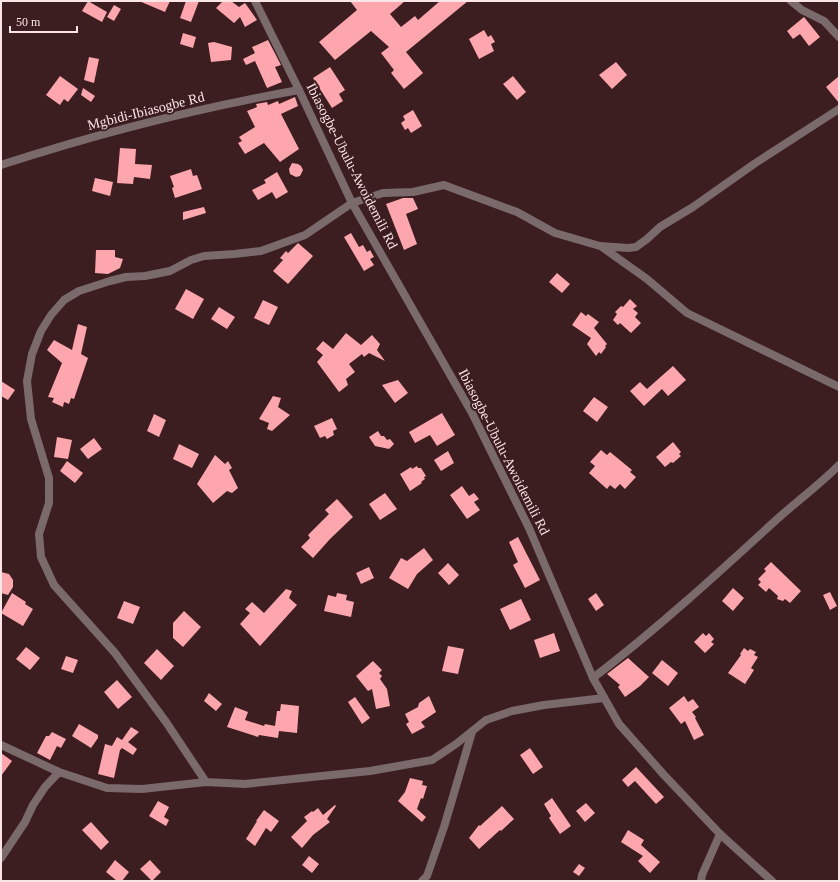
<svg xmlns="http://www.w3.org/2000/svg" width="840" height="882" viewBox="0 0 840 882" font-family="Georgia,serif">
<style>
.building{fill:#fda6ae}
.lines{fill:none;stroke-linecap:round;stroke-linejoin:round}
.minor{stroke:#7b6a6b;stroke-width:8}
.tertiary{stroke:#7b6a6b;stroke-width:8}
.labels{text-anchor:middle;dominant-baseline:central;stroke-width:4;stroke-linejoin:round;paint-order:stroke}
.street-label{font-size:14px;fill:#fbe5e6;stroke:#3c1d20}
</style>
<rect width="100%" height="100%" fill="#3c1d20"/>
<!-- building -->
<path class="building" d="M88,1L107,12L102,22L82,11Z
M139,1H170L165,12Z
M186,1H199L191,22L180,18Z
M223,1H231L239,7L245,3L257,20L245,27L240,17L234,23L216,8Z
M350,1H405L390,14L401,27L415,16L418,20L440,1H468L406,52L423,73L404,89L391,73L394,70L381,53L389,47L371,31L335,60L319,42L357,10Z
M114,5L121,9L114,21L107,17Z
M804,17L820,37L809,46L800,34L793,39L787,31Z
M484,30L488,37L491,35L495,42L491,44L494,51L479,59L469,39Z
M183,33L196,37L193,48L180,44Z
M268,40L281,65L275,67L282,82L267,88L255,61L246,65L243,59L255,53L252,47Z
M214,42L232,47L231,60L211,62L208,43Z
M89,57L99,59L94,83L84,80Z
M616,62L627,75L612,89L599,75Z
M330,67L345,90L339,94L343,101L332,108L313,78Z
M60,76L78,89L68,102L64,99L60,105L46,95Z
M513,76L526,92L517,100L503,84Z
M839,76V103L826,87Z
M83,88L95,96L91,102L81,95Z
M295,97L298,106L281,114L299,149L280,162L264,143L245,154L238,143L242,141L239,137L255,127L247,111L257,107L256,104L267,102L268,105L278,101L279,104Z
M413,110L422,126L411,133L408,128L405,130L401,123L405,120L403,116Z
M120,148L136,149L135,164L152,165L150,179L134,177L133,184L117,183Z
M292,163L298,164L301,166L303,170L300,176L296,177L290,174L289,169Z
M191,169L193,176L197,175L202,189L175,198L172,188L174,187L170,176Z
M277,172L288,192L276,199L272,192L258,200L252,190L266,183L264,180Z
M95,178L113,182L110,196L92,191Z
M413,198L418,209L406,214L417,244L404,250L386,204L403,198Z
M204,207L206,213L183,220V212Z
M351,233L359,247L363,245L367,252L370,250L374,257L370,259L374,265L364,271L344,237Z
M298,243L313,256L288,284L273,271L283,260L280,258L286,251L288,253Z
M96,250H115V257L123,259L120,268L108,274L95,273Z
M557,273L570,284L562,293L549,282Z
M186,289L204,299L193,319L175,309Z
M630,299L637,306L633,309L638,313L635,317L641,323L631,333L620,323L618,325L613,320L617,314L615,312L621,306L623,307Z
M263,300L278,307L269,325L254,318Z
M219,307L235,317L227,329L211,319Z
M581,312L586,316L588,314L599,322L594,328L607,344L605,346L606,347L601,354L599,352L596,356L587,344L591,338L572,325Z
M78,324L87,327L81,354L88,358L74,399L71,398L69,404L64,402L63,407L52,402L54,398L48,397L62,363L47,350L54,340L72,350Z
M346,333L361,345L372,335L380,344L377,350L385,361L369,353L364,357L362,354L349,364L355,372L346,379L348,385L339,392L317,362L323,355L316,349L323,341L333,349Z
M673,366L686,380L668,396L662,389L644,406L630,391L640,382L647,389Z
M398,380L408,393L395,403L382,385Z
M1,381L15,390L8,400L1,396Z
M273,396L281,398L278,407L290,415L272,431L267,429L269,423L259,419Z
M594,397L608,407L597,422L583,411Z
M442,413L455,435L437,446L430,435L415,443L409,432Z
M154,414L166,420L159,437L147,431Z
M332,418L337,429L333,431L334,435L327,439L325,436L320,438L314,426Z
M378,431L381,436H384L387,440L390,439L394,444L389,449L375,446L369,437Z
M57,437L72,440L68,459L54,457Z
M94,438L102,449L88,459L80,449Z
M673,442L681,452L679,454L681,456L673,463L671,462L665,467L656,457Z
M179,444L199,454L192,468L173,459Z
M601,450L607,455L610,452L632,470L630,472L636,477L625,489L620,484L615,489L610,485L607,489L589,473L595,466L590,462Z
M448,451L454,463L441,471L434,460Z
M215,455L225,464L228,461L232,468L229,470L238,488L232,493L227,491L213,503L197,484Z
M67,461L83,473L75,483L60,471Z
M417,466L418,468H421L426,476L424,477L425,479L421,482L422,483L410,491L400,474L411,467L412,469Z
M462,486L469,496L474,493L479,499L474,502L480,510L467,519L450,495Z
M385,493L397,509L380,520L369,504Z
M337,499L353,517L330,539L313,558L301,547L310,538L308,535L329,514L325,510Z
M518,537L540,580L525,588L513,565L518,562L509,542Z
M424,548L433,560L417,574L408,589L389,578L401,558L407,561Z
M771,562L801,591L790,603L785,599L783,601L777,599L778,596L769,588L766,592L758,585L761,582L758,579L766,571L764,569Z
M448,563L459,575L449,585L438,573Z
M369,567L374,578L361,584L356,573Z
M1,572L9,574L13,580V587L8,595L1,593Z
M733,588L744,598L733,611L722,601Z
M286,589L292,591L289,598L297,605L260,646L240,624L250,613L245,609L252,602L264,613Z
M830,592L837,606L830,610L823,595Z
M12,593L26,602L25,604L33,609L23,626L1,613Z
M337,593L347,595L346,600L354,602L351,617L324,611L328,595L336,597Z
M596,593L604,605L596,611L588,599Z
M521,599L531,620L510,630L500,609Z
M124,601L140,607L133,624L117,618Z
M184,611L201,627L183,647L173,638V623Z
M554,633L560,651L540,658L534,640Z
M703,633L706,636L709,633L714,639L711,642L714,644L705,653L694,642Z
M448,646L464,649L458,674L442,671Z
M26,647L40,658L30,670L16,659Z
M744,648L748,651L750,649L756,652L754,655L758,657L751,668L754,670L745,684L728,673L741,655L740,654Z
M157,649L174,666L161,680L144,663Z
M66,656L78,660L73,673L61,669Z
M628,658L649,677L640,686L625,697L618,687L620,685L607,674Z
M662,660L678,673L668,686L652,673Z
M373,661L382,670L379,673L382,676L380,679L387,689L390,706L376,709L372,689L368,691L356,676Z
M117,680L132,697L118,709L104,692Z
M209,693L222,704L216,711L204,701Z
M429,696L436,712L421,722L425,727L412,734L406,724L409,722L405,714L418,707L419,703Z
M684,696L688,702L693,699L699,707L692,712L696,717L695,718L704,735L694,740L685,721L681,724L669,708Z
M355,697L370,718L362,724L348,702Z
M281,704L299,706L297,733L279,731L278,738L259,735L258,737L227,727L235,707L248,712L245,720L264,726L265,724L275,726L277,711H280Z
M79,724L98,735V738L91,748L72,736Z
M131,727L139,732L128,742L137,749L133,755L122,748L120,750L114,778L98,774L105,744L112,746L117,737L122,740Z
M52,732L66,739L61,748L57,746L50,760L37,753L46,736H49Z
M530,748L543,767L533,774L520,755Z
M1,753L12,761L1,776Z
M636,767L664,797L656,804L635,781L628,787L622,780Z
M410,778L423,781L422,785L427,786L423,799L421,798L417,809L426,817L422,822L398,801L405,792Z
M552,798L571,826L560,834L549,818L551,816L544,804Z
M158,801L169,807L164,817L169,820L166,826L149,816Z
M586,803L595,813L585,822L576,811Z
M335,805L336,806L327,819L330,822L313,835L302,848L291,837L307,821L304,817L312,811L313,812L318,808L323,815Z
M502,806L514,819L501,831L500,830L479,849L469,838L479,825L480,826Z
M264,810L279,821L271,832L266,828L255,846L246,839L257,821H256Z
M91,822L109,842L101,850L82,830Z
M628,830L644,840L641,845L660,862L650,873L638,861L643,856L621,842Z
M309,856L319,864L312,873L302,865Z
M115,860L129,872L122,881H117L106,872Z
M150,860L161,872L152,881L140,869Z
M579,864L585,868L579,876L573,872Z"/>
<g class="lines">
<!-- minor -->
<path class="minor" d="M791,1L802,10L824,21L839,37
M1,165C99,133 198,108 299,90
M602,247L647,279L687,313L839,387
M593,678C657,629 716,575 775,521C796,502 819,485 839,465
M1,745L59,772L107,788L142,789L206,782L245,784L370,771L432,760L456,744L486,720L512,711L544,705L604,698
M206,782L166,722L115,653L54,585L41,557L39,534L49,503V478L31,419L27,381L32,354L41,331L51,315L64,300L79,291L110,281L126,277L145,276L170,271L191,260L204,256L234,254L261,251L305,235L352,203L383,193L413,192L444,185L517,212L555,233L600,246L628,248L636,247L647,239L660,227L693,207L754,164L839,109
M1,858L25,822L33,805L45,787L59,772
M422,881L427,876L444,827L472,732
M701,881L702,875L720,834"/>
<!-- tertiary -->
<path class="tertiary" d="M255,1L299,90L352,203L472,413L529,528L593,678L619,724L664,775L720,834L772,881"/>
</g>
<g class="labels">
<!-- street labels -->
<g class="street-label">
<text transform="translate(146 111) rotate(-14)">Mgbidi-Ibiasogbe Rd</text>
<text transform="translate(352 166) rotate(63)">Ibiasogbe-Ubulu-Awoidemili Rd</text>
<text transform="translate(504 452) rotate(63)">Ibiasogbe-Ubulu-Awoidemili Rd</text>
</g>
</g>
<!-- border -->
<rect width="840" height="882" fill="none" stroke="#fbe5e6" stroke-width="4"/>
<!-- scale -->
<path d="M10 26v6h67v-6" fill="none" stroke="#fbe5e6" stroke-width="2"/>
<text x="16" y="26" font-size="12" fill="#fbe5e6" stroke="#3c1d20" stroke-width="3" paint-order="stroke">50 m</text>
</svg>
